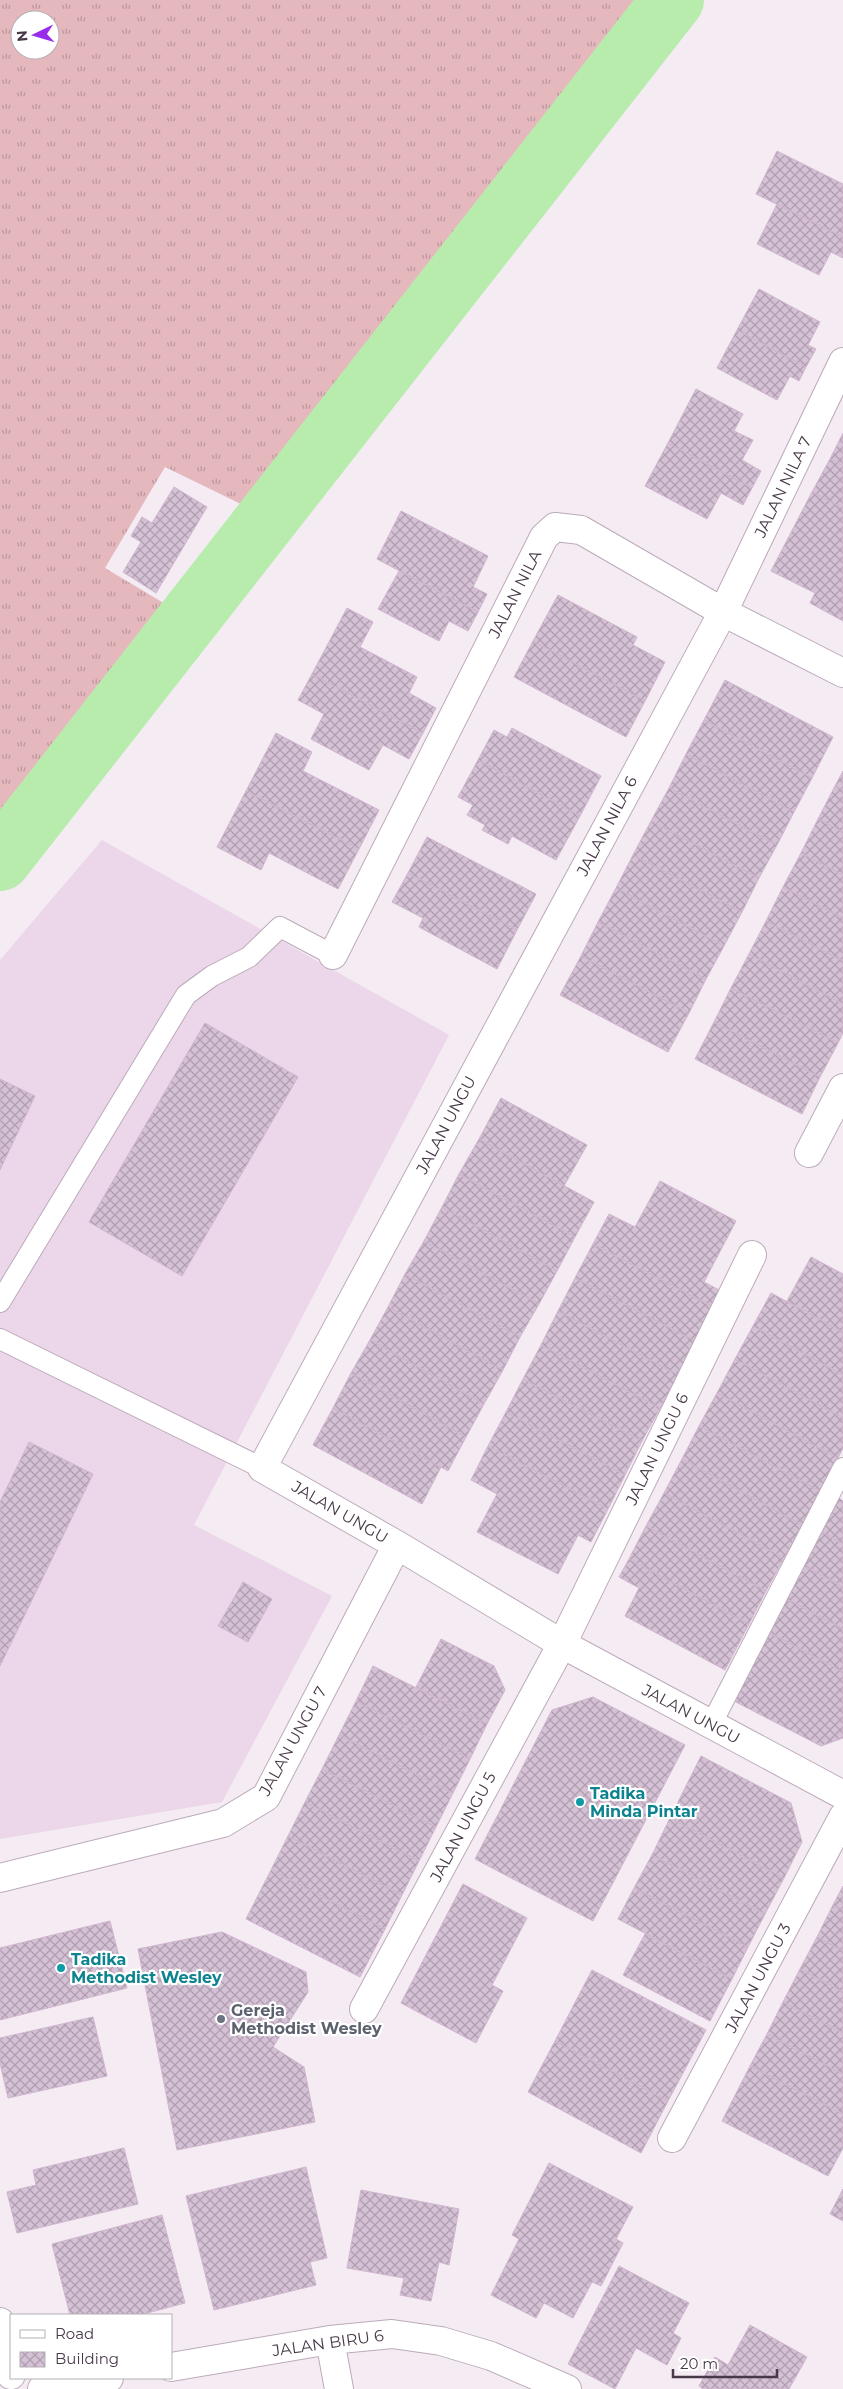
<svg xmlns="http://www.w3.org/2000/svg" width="843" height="2389" viewBox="0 0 843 2389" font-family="Montserrat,sans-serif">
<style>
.education{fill:#ecd6e9}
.grass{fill:url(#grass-tufts);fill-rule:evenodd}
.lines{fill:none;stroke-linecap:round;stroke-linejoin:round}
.river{stroke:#b8ecad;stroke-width:62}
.building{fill:url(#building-cross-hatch);stroke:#d0b5cf}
.service-casing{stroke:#bcabbb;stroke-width:22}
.minor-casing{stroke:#bcabbb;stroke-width:30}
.service{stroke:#fff;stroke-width:20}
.minor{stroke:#fff;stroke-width:28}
.culture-dot{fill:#0f9aa8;stroke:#fff;stroke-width:2}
.worship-dot{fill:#6b7280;stroke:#fff;stroke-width:2}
.labels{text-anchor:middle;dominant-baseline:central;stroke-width:4.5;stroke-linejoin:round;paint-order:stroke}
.street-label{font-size:16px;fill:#483948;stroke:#fff}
.culture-label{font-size:16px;font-weight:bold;fill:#0d838f;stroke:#fff;text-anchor:start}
.worship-label{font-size:16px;font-weight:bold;fill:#5b616d;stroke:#fff;text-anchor:start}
</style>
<defs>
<pattern id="grass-tufts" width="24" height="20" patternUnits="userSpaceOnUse" patternTransform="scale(1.25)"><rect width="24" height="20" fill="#e5b8be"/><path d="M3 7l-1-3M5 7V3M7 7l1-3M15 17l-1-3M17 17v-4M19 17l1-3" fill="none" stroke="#bc979c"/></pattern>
<pattern id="building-cross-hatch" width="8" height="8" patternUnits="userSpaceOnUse" patternTransform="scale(1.25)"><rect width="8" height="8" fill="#d5c1d5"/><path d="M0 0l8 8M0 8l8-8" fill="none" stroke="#af9eaf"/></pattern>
</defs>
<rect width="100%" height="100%" fill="#f4ebf3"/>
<!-- education -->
<path class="education" d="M102,840L449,1035L194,1525L332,1596L222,1802L0,1839V960Z"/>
<!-- grass -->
<path class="grass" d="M0,0H647L247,507L165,467L105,568L177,611L0,819ZM20,20H50V50H20Z"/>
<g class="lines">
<!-- river -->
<path class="river" d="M0,860L673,0"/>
</g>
<!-- building -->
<path class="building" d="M777,151L843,184V237L756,194Z
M777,204L843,237V258L831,252L819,275L757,244Z
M759,289L820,322L808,345L816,349L806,367L737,330Z
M737,330L806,367L799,381L790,376L777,400L717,368Z
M696,389L743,414L734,431L753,440L742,460L761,471L752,488L668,443Z
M843,433V466L830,459Z
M668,443L752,488L743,505L721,493L707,519L645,486Z
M830,459L843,466V508L812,492Z
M174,487L207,507L156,593L123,572L141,542L131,536L142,517L152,523Z
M812,492L843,508V621L810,603L815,593L771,571Z
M401,511L488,556L473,587L487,594L478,612L377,559Z
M399,571L478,612L468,631L449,621L439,641L378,609Z
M558,595L637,637L633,645L665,662L645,701L533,641Z
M347,608L373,622L360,647L417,677L409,693L436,708L423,733L312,674Z
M533,641L645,701L626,737L514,677Z
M312,674L423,733L409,759L383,745L369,770L311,739L324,714L298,700Z
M725,680L833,737L812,778L704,720Z
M704,720L812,778L794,812L686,754Z
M512,728L601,776L580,816L478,760L494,730L507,737Z
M276,733L312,752L303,771L379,810L359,849L246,791Z
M686,754L794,812L777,845L669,788Z
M478,760L580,816L556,860L512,836L508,844L482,830L485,825L467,815L473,805L458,797Z
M843,771V790L835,786Z
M835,786L843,790V832L818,819Z
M669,788L777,845L759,878L651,821Z
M246,791L359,849L338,889L269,853L261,870L217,847Z
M818,819L843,832V875L801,853Z
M651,821L759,878L742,912L633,855Z
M427,837L536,894L517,930L408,873Z
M801,853L843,875V918L783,887Z
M633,855L742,912L724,946L616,888Z
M408,873L517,930L497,969L419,927L423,918L392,902Z
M783,887L843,918V961L766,921Z
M616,888L724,946L706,979L598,922Z
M766,921L843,961V1004L749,954Z
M598,922L706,979L689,1013L581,956Z
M749,954L843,1004V1033L838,1043L731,988Z
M581,956L689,1013L668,1052L560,995Z
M731,988L838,1043L820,1077L714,1022Z
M714,1022L820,1077L802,1114L695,1059Z
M205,1023L298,1077L182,1276L89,1222Z
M0,1079L35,1096L0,1170Z
M501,1098L587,1145L564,1186L479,1139Z
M479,1139L594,1202L575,1237L459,1174Z
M459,1174L575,1237L557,1271L442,1207Z
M660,1181L736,1221L704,1282L721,1291L713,1307L593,1244L609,1214L635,1227Z
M442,1207L557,1271L539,1304L424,1241Z
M424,1241L539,1304L520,1337L405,1274Z
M593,1244L713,1307L695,1341L575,1278Z
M811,1257L843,1274V1332L787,1301Z
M405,1274L520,1337L503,1370L388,1307Z
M575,1278L695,1341L678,1375L558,1311Z
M771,1293L843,1332V1375L753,1326Z
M388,1307L503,1370L484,1404L370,1340Z
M558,1311L678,1375L660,1408L541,1345Z
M753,1326L843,1375V1418L735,1359Z
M370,1340L484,1404L466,1437L351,1373Z
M541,1345L660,1408L642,1441L523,1379Z
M735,1359L843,1418V1448L838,1458L717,1393Z
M351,1373L466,1437L448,1471L333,1408Z
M523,1379L642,1441L625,1475L506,1412Z
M717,1393L838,1458L820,1491L699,1426Z
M333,1408L441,1467L422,1504L313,1445Z
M506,1412L625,1475L608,1509L488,1446Z
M699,1426L820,1491L802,1525L682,1459Z
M29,1442L93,1474L0,1666V1502Z
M488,1446L608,1509L591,1542L578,1535L558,1574L477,1532L497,1494L471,1480Z
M682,1459L802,1525L784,1558L664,1493Z
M664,1493L784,1558L766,1591L646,1526Z
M839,1498L843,1501V1544L822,1532Z
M646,1526L766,1591L749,1624L629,1559Z
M822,1532L843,1544V1587L804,1566Z
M629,1559L749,1624L725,1670L625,1616L639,1588L619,1577Z
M804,1566L843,1587V1629L787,1599Z
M243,1582L272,1599L248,1642L218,1626Z
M787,1599L843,1629V1672L770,1633Z
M770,1633L843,1672V1738L821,1746L734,1701Z
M441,1639L494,1666L505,1690L487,1724L416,1687Z
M373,1666L487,1724L470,1759L356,1701Z
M593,1697L685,1745L593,1921L475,1859L552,1710Z
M356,1701L470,1759L453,1793L339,1735Z
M339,1735L453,1793L436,1827L322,1769Z
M701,1756L791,1803L802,1842L784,1878L670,1818Z
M322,1769L436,1827L419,1861L305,1802Z
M305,1802L419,1861L402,1895L288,1836Z
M670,1818L784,1878L765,1914L652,1855Z
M288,1836L402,1895L385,1929L271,1870Z
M652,1855L765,1914L748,1947L634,1888Z
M271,1870L385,1929L360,1977L246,1919Z
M463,1884L527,1918L492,1985L503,1991L476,2043L401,2003Z
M843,1886V1910L833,1905Z
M634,1888L748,1947L732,1979L618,1919Z
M833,1905L843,1910V1951L817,1937Z
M110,1921L127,1988L0,2020V1948Z
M222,1932L306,1972L308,1992L273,2047L304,2067L315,2122L177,2150L138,1949Z
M645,1934L732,1979L710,2021L623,1975Z
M817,1937L843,1951V1992L800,1969Z
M800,1969L843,1992V2033L783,2002Z
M592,1970L706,2030L668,2101L555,2041Z
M783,2002L843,2033V2074L767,2034Z
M93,2017L107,2076L8,2098L0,2063V2038Z
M767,2034L843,2074V2114L750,2066Z
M555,2041L668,2101L641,2153L528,2092Z
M750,2066L843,2114V2148L828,2176L722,2121Z
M124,2148L138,2204L17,2233L7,2192L36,2185L33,2170Z
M549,2163L633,2207L616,2239L623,2243L601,2286L592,2282L573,2318L544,2303L536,2318L491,2295L519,2239L512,2235Z
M306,2167L327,2258L310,2262L316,2285L214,2310L186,2196Z
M843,2189V2221L830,2214Z
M361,2190L459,2209L449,2265L439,2262L431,2301L400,2295L404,2278L347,2268Z
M162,2215L185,2303L140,2315H70L52,2244Z
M619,2266L689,2303L673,2333L681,2338L667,2365L636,2348L615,2389L568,2364Z
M750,2325L807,2357L789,2389H703L699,2386L715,2357L728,2365Z"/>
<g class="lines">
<!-- service casing -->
<g class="service-casing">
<path id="service" d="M0,1302L186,995L212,976L249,957L280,927L333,955
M0,1339L262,1468
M711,1725L843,1468"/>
</g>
<!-- minor casing -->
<g class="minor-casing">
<path id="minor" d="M843,362L723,612L262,1468L397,1545L562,1644L843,1795
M333,955L544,537L555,527L581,530L723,612L843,673
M809,1153L843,1088
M0,1878L223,1823L266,1797L397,1545
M364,2009L562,1644L752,1255
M672,2138L843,1817
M0,2322L11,2375
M330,2340L339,2389
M171,2367L330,2340L392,2334L441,2341L491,2356L567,2389
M42,2389L109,2378"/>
</g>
<!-- service -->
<use href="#service" class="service"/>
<!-- minor -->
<use href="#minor" class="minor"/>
</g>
<!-- markers -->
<g class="culture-dot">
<circle cx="580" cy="1802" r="5"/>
<circle cx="61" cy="1968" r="5"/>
</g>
<circle class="worship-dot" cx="221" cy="2019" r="5"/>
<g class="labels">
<!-- street labels -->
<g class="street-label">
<text transform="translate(783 487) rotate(-64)">JALAN NILA 7</text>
<text transform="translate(515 594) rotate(-63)">JALAN NILA</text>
<text transform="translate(607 826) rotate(-62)">JALAN NILA 6</text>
<text transform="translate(446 1125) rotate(-62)">JALAN UNGU</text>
<text transform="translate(657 1449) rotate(-64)">JALAN UNGU 6</text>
<text transform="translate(340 1512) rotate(30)">JALAN UNGU</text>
<text transform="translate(691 1714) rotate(28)">JALAN UNGU</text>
<text transform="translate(293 1741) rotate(-61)">JALAN UNGU 7</text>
<text transform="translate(463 1827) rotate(-62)">JALAN UNGU 5</text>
<text transform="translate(758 1978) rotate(-62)">JALAN UNGU 3</text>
<text transform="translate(328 2343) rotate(-8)">JALAN BIRU 6</text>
</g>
<!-- culture labels -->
<g class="culture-label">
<text x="590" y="1793">Tadika<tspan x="590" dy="18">Minda Pintar</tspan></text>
<text x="71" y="1959">Tadika<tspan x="71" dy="18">Methodist Wesley</tspan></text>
</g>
<!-- worship labels -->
<g class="worship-label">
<text x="231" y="2010">Gereja<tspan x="231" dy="18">Methodist Wesley</tspan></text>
</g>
</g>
<!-- legend -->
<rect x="10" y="2314" width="162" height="65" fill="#ffffff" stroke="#b6b0b6"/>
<rect x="20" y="2330" width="25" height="8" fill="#ffffff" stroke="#b6b0b6"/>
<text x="55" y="2339" font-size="15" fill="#483948">Road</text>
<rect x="20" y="2352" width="25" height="15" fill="url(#building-cross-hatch)" stroke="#b6b0b6"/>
<text x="55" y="2364" font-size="15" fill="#483948">Building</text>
<!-- north arrow -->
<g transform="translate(35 35) rotate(265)"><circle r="24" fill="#ffffff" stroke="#b6b0b6"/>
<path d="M0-4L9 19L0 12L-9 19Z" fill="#972dea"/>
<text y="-8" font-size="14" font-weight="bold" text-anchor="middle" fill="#483948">N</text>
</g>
<!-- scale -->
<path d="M673 2369v8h104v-8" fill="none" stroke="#483948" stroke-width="2.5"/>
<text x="680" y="2369" font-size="15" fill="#483948" stroke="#ffffff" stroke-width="4" paint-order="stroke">20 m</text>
</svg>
